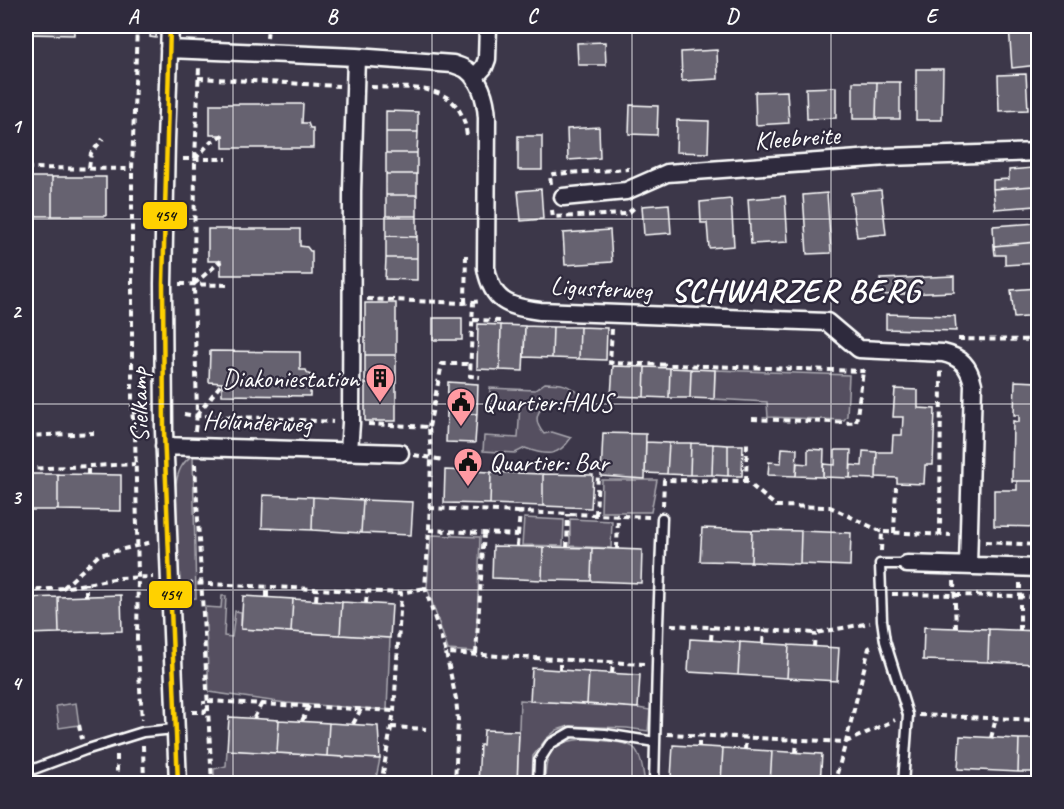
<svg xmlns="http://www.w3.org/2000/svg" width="1064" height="809" viewBox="0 0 1064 809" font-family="Caveat,sans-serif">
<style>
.green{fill:#555060;stroke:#aaa8b0;stroke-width:1.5}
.building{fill:#666270;stroke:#fff;stroke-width:1.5}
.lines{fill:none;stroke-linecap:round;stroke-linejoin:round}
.lane-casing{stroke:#fff;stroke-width:13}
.street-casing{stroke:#fff;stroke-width:21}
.path{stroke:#fff;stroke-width:4;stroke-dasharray:6 4.5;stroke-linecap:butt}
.lane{stroke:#2f2a3d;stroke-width:8}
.street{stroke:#2f2a3d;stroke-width:16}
.bus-1-casing{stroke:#2f2a3d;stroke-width:9}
.bus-1{stroke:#ffd100;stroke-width:4.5}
.grid{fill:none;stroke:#fff;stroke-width:1.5;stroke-opacity:0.55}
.labels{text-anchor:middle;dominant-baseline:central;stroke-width:4.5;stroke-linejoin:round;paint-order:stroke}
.street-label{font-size:26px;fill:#fff;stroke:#2f2a3d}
.poi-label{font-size:26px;fill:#fff;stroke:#2f2a3d;text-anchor:start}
.district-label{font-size:32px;font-weight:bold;letter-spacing:1.5px;fill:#fff;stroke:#2f2a3d}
.line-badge{stroke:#2f2a3d;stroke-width:2}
.pale-badge-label{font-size:16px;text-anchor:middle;font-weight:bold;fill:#111}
.neatline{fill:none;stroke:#fff;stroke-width:2}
.grid-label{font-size:20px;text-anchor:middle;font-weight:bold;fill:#fff}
</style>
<rect width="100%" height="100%" fill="#3c3749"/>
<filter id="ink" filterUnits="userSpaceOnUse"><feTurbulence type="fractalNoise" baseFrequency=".0167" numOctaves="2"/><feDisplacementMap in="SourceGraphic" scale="12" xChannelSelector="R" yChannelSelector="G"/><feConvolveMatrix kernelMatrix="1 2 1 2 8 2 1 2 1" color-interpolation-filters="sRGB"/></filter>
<g filter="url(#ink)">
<!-- green -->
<path class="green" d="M715,370L849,375L847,416L844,420L768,417L767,402L714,399Z
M545,383C562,383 568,384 580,395L571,403L559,399L547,401C536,413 533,421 544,434L552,432L571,438C558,457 546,456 525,448L515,453L483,451L484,436L518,438L520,403L490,401V388L535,390Z
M193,455L196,598L179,599L176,484C178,471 182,462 193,455Z
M602,480H657L651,512H601Z
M524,518L564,520L563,546L522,545Z
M570,519L612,521L611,548L570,546Z
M431,535L480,537L476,652L448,650L427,587Z
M222,596H226L224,636L232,637L235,611L241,612V629L390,638L387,710L286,703L209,692L205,607L221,608Z
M520,700L638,708L650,710L648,731L627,728L569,726L557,730L546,739L533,756L532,783L517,784Z
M76,703L79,725L59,728L56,706Z
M585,739C596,740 624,741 633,747C642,754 643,773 645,783H545C545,751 552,741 585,739Z
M227,750L380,759L375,783H214V769L226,766Z"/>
<!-- building -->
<path class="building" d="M26,26H74V35L26,34Z
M151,26H157L156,38L150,37Z
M1009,26H1034L1038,65L1012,68Z
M605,42L606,65H578L577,43Z
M717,50L718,79L682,81L681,52Z
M916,69H943L942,120H916Z
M1026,74L1028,110L999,111L998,75Z
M853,82H877L876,119H853Z
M877,82H900V119H876Z
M836,87V118L807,119L806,88Z
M787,91L789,123L756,125L755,92Z
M210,104H303L302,123H308L310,128H313V148H223V135H210Z
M630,105L658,106L657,135L629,134Z
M386,111L418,112V132H386Z
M677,120L709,121L708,153L676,152Z
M599,127L600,158L568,160L567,129Z
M386,132H418L417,153H386Z
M518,136H542V170H518Z
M386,153H417V174H386Z
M1033,168L1034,186L993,189V180L1009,179V170Z
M386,174H417V195H386Z
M26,177H52V216H26Z
M52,177H106V216H52Z
M1034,186L1036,206L995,209L993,189Z
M541,189L543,219L521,221L518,191Z
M881,190L886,234L857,237L851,193Z
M827,193L831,253L807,254L803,195Z
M386,195H417V216H386Z
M785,196L788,242L751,244L748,199Z
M731,199L734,246L709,248L707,223H701L700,202Z
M669,204L671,233L644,235L642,206Z
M386,216H417V237L386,236Z
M1036,223L1037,242L994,246L993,226Z
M208,229H300V246L307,247L310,251H312V275H221V261H208Z
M610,230L612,262L565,265L563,233Z
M386,236L417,237V258H386Z
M1037,242L1038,263L1005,265V255H995L994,246Z
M386,258H417V280L385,279Z
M954,276V292L881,295L880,279Z
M1038,288V316L1014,318L1011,290Z
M365,303H396V355H365Z
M886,314L955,316L956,331L886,329Z
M433,318H462V340H433Z
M478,324L501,325L500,370L477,369Z
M501,325L525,326L523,371L500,370Z
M525,326L553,327L552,358L524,357Z
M553,327H580L579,359L552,358Z
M580,327L607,328L606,360L579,359Z
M210,351L300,352V370H306L308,374L311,375L310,396L222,395V383L209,382Z
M365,355H396V384H365Z
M613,366L645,367L644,397L611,396Z
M645,367L670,368L669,398L644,397Z
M670,368L691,369L690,398H669Z
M691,369L715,370L714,399L690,398Z
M1015,381L1038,382V481H1012L1013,421L1019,422V415H1014Z
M448,382L478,384L477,414L447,413Z
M365,384H396V421H365Z
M895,389L918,390V408L935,409L933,465H925L924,484L897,483V478L876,477L877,452H892L893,435H902L903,417H893Z
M447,413L477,414L475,443L446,442Z
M603,433L646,434L645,479L601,476Z
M646,442L669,443L667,474L645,473Z
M669,443H691L690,475L667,474Z
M691,443L713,444L712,475H690Z
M713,444L728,445V476L712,475Z
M728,445H743L742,476H728Z
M782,448L797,449L796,476L768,475L769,462L781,463Z
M808,449L824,450L823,477L796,476L797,463L808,464Z
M835,450H851L850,478L823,477V464L835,465Z
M863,451L877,452L876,479L850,478L851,465L862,466Z
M445,470L491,472L490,504L444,503Z
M491,472L543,474V506L490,504Z
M26,474H58V510H26Z
M58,474L121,475V511L58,510Z
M543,474L593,475L591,508L543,506Z
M1017,481H1038V527L994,526V490H1017Z
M263,495L313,497L312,530L262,528Z
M313,497L363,500L361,533L312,530Z
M363,500L413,502L411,535L361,533Z
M702,528L752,530L751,562L700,561Z
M752,530L801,531L800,564L751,562Z
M801,531L851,533L850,566L800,564Z
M493,546L543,547L542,580L492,578Z
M543,547L592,548L591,581L542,580Z
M592,548L642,550L641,583L591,581Z
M121,595L122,631L59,633L58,597Z
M243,596L293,599L291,632L241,629Z
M58,597L59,633L26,634V598Z
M293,599L342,602L340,635L291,632Z
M342,602L392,605L390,638L340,635Z
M924,627L989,629L988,662L923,660Z
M989,629L1038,631V664L988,662Z
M690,639L740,642L738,675L688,672Z
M740,642L789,645L787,678L738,675Z
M789,645L839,648L837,681L787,678Z
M532,668L589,672L587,704L530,701Z
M589,672L640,675L638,708L587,704Z
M229,717L279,720L277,753L227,750Z
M279,720L329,723L327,756L277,753Z
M329,723L378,726L380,759L327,756Z
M484,730L519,731L517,784H478L480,745H483Z
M960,736L1019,739L1018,772L958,769Z
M1019,739H1038V772H1018Z
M673,745L723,748L721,781L671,778Z
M723,748L772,751L770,784L721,781Z
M772,751L822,754L820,784H770Z"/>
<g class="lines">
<!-- lane casing -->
<g class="lane-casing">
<path id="lane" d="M26,772L85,750L143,732L175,729
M538,784L539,761L550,744L571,732L605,734L655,742
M654,784L658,625L662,518
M903,784L908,715L885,641L882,620L880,564H907"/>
</g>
<!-- street casing -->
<g class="street-casing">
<path id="street" d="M170,26L166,141L163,284L164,431L178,784
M169,49L356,57L453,64C458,66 463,67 467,70C482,82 486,100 487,118L486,268C492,301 508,307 540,311L827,322L859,349L943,353C961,357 969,366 973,384L968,566
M474,78L484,67L487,59L488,26
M563,197L626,191L667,173L887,157L1038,152
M164,446L400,453
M349,451L351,423L352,191L356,57
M907,564L1038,568"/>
</g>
<!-- path -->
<path class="path" d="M137,26L132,169V412L135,432L138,577L137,639L142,720
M267,38L268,26
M198,78L339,86
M371,87C413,89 462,80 467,137
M183,159H227
M195,159L211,142L223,135
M26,168L132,169
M89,168L91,153L103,139
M551,184L550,175L553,174L629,169
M552,210L553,217L627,214L634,208
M466,255L465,301L473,302L470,376L480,377
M179,284L229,285
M194,284L221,261
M367,299L464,303L482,301
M473,320L503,321
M612,329L610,363L863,371L867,367
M958,339L1038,340
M132,412H146
M184,414L197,416L269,418L333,422
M197,415L222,383
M752,419L856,423L863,371
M368,424L429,427L431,458L429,530L425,588L446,653
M429,427L442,364H471
M195,431L197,415L194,285L195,159L199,67
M26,436L94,433
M414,455L443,460
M195,464L212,784
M26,469L135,464
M88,475V466
M746,481L747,443
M663,506L664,480L746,481L776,506L830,507L882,532
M429,508L520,512
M596,515L598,474
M429,530L518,535
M894,533L896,487
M940,535L941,371
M985,542L1038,545
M517,546L520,512L649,517
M567,548L568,514
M617,549L618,516
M881,551L882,532L951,535
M954,581L956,628
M187,583L401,593L425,588
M1020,583V630
M63,588L99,555L152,542
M26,591L63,588L119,578L153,577
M892,594L1019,596L1038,598
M86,596V583
M267,597V587
M316,600L317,589
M366,603L367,592
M671,625L815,633L870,623
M711,640L712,627
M763,643L764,630
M814,647L815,633
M476,654L484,533
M560,670V659
M612,673L613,662
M208,701L394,711
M192,712H205L204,701
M919,715L1038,720
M254,718L262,703
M302,721L309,706
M353,724L361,709
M79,725L82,739
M391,727L426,729
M667,734L846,742L895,720
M991,738L996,718
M143,745L144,784
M699,747V735
M745,750L746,737
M796,753L797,740
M117,782V752
M95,784L162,779
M381,784L394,711L401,594
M455,784L458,720L456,699L446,653L644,664
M834,784L846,742L869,648L873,646"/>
<!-- lane -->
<use href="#lane" class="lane"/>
<!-- street -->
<use href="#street" class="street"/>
<!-- bus-1 casing -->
<g class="bus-1-casing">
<path id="bus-1" d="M170,26L163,284L164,431L178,784"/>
</g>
<!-- bus-1 -->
<use href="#bus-1" class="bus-1"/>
</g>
</g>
<!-- grid -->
<path class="grid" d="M233,26V784M432,26V784M632,26V784M831,26V784M26,219H1038M26,404H1038M26,590H1038"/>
<!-- icons -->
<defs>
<g id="building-pin" transform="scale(1.5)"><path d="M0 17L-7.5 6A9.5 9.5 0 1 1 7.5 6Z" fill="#ff9aa2" stroke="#2f2a3d"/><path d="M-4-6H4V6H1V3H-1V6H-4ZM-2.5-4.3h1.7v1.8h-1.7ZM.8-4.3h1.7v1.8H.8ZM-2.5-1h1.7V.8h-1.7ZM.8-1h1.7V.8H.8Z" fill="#111"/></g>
<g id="civic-pin" transform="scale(1.5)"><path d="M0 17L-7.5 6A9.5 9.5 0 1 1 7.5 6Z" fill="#ff9aa2" stroke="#2f2a3d"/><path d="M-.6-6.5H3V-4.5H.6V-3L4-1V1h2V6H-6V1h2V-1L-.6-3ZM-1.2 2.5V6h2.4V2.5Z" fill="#111"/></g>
</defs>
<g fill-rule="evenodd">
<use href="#building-pin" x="380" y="378"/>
<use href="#civic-pin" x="461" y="402"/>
<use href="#civic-pin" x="468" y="462"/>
</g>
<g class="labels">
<!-- street labels -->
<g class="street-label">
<text transform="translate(797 138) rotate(-4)">Kleebreite</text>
<text transform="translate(601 288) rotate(3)">Ligusterweg</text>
<text transform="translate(139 405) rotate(-91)">Sielkamp</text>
<text transform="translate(257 422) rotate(2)">Holunderweg</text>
</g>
<!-- poi labels -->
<g class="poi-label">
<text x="359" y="378" text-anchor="end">Diakoniestation</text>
<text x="482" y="402">Quartier:HAUS</text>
<text x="489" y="462">Quartier: Bar</text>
</g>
<!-- district labels -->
<g class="district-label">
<text x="796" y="290">SCHWARZER BERG</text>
</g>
</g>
<g class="line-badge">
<rect x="142" y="201" width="46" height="29" rx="6" fill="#ffd100"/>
<rect x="148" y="580" width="45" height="29" rx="6" fill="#ffd100"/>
</g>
<g class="pale-badge-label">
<text x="165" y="221">454</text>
<text x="170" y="600">454</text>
</g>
<!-- margin -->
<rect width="1064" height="809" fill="none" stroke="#2f2a3d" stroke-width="66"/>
<rect x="33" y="33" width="998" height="743" class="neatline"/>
<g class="grid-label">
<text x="133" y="23">A</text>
<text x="332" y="23">B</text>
<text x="532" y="23">C</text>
<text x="732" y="23">D</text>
<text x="931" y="23">E</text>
<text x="16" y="133">1</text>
<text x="16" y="318">2</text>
<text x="16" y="504">3</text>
<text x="16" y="690">4</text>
</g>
</svg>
